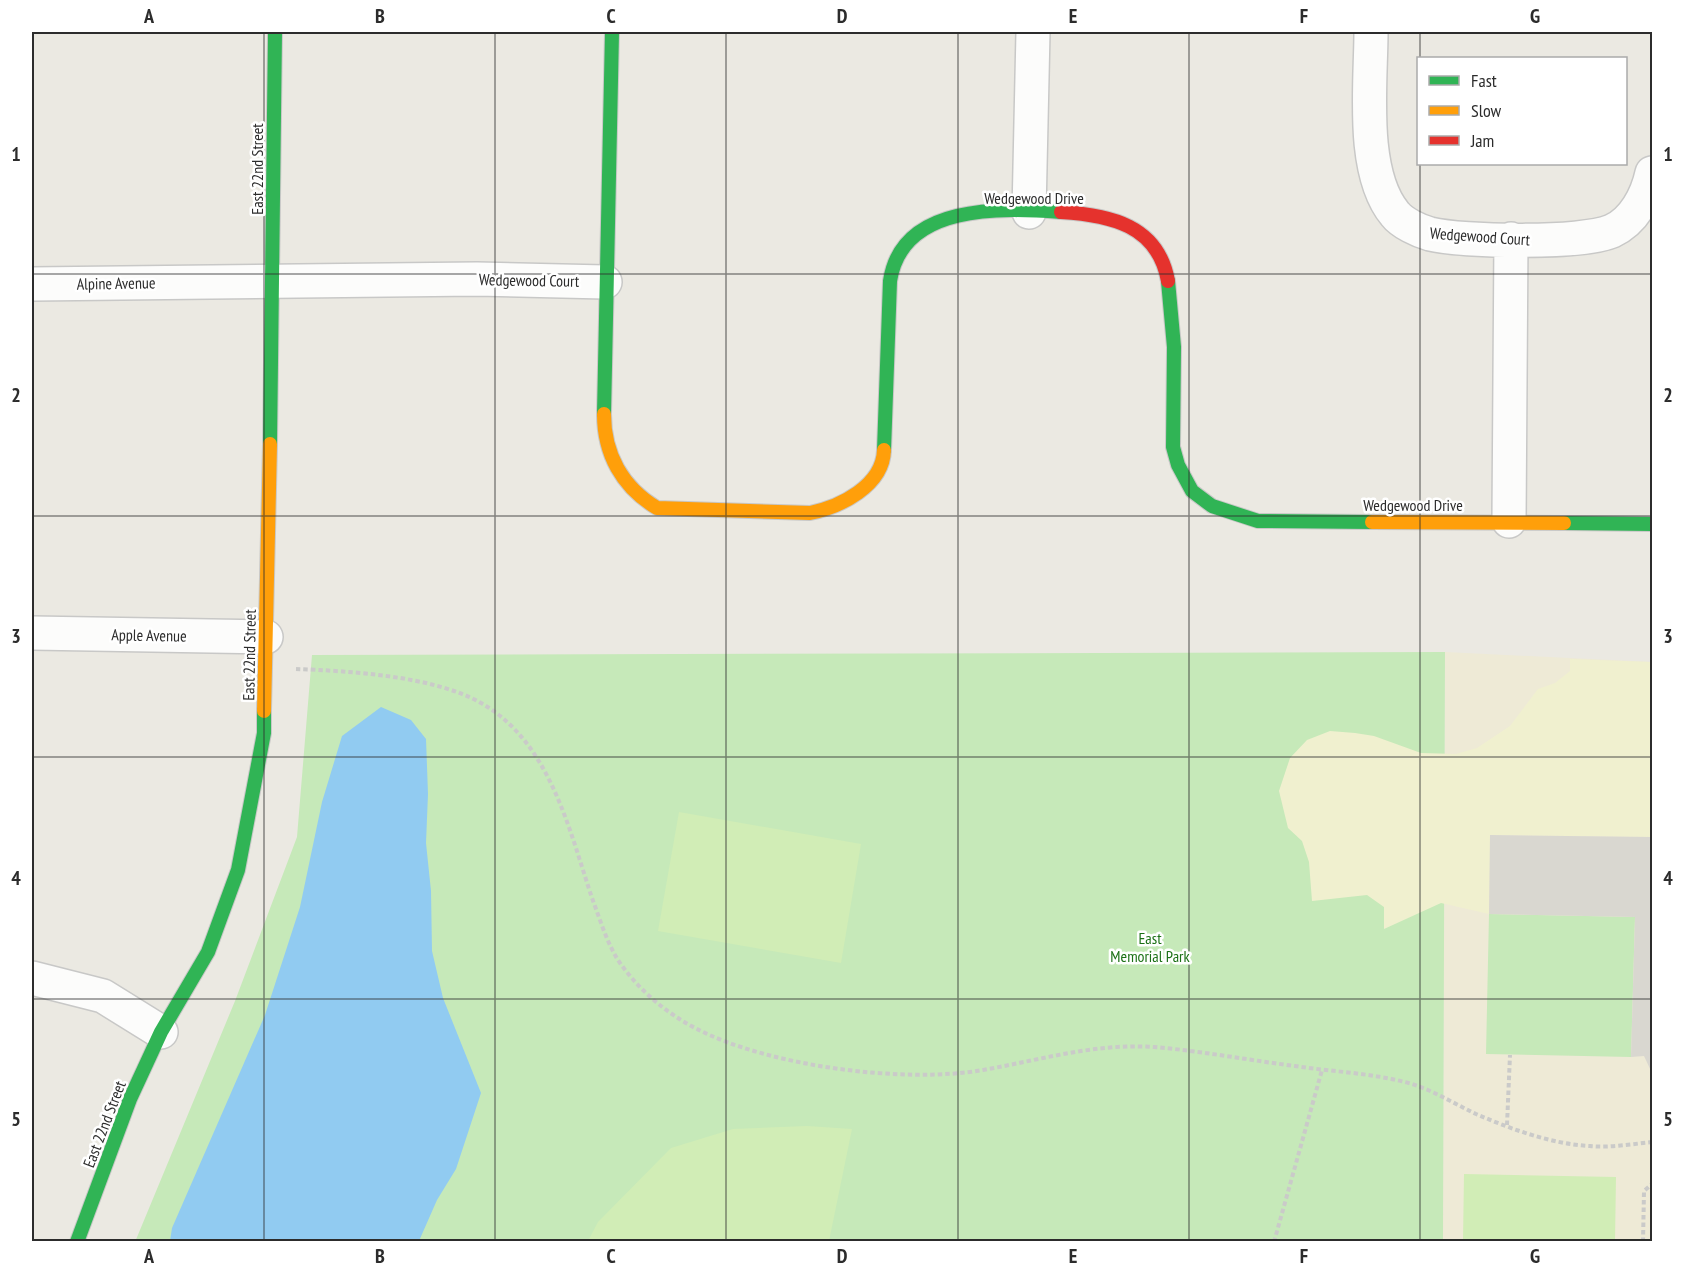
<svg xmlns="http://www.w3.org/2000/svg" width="1684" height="1273" viewBox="0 0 1684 1273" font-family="'PT Sans Narrow',sans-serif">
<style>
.education{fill:#eeead6}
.green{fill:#c6e9b9}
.sand{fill:#f0f0cf}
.pitch{fill:#d1edb6}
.plaza{fill:#d9d7d0}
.water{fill:#91cbf1}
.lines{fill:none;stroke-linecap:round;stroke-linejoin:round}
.street-casing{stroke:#c8c8c7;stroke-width:36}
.fast-casing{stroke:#c8c8c7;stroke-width:16}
.slow-casing{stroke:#c8c8c7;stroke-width:16}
.jam-casing{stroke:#c8c8c7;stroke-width:16}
.path{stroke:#cacac9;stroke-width:4;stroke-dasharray:4.5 3;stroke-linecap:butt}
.street{stroke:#fcfcfb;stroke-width:33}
.fast{stroke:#30b455;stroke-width:14}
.slow{stroke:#ff9f0a;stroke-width:14}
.jam{stroke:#e5322d;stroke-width:14}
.grid{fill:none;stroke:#2c2c2c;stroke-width:1.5;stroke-opacity:0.55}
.labels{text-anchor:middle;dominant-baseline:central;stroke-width:5;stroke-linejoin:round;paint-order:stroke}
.street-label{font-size:16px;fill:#2c2c2c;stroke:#fff}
.park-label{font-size:16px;fill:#1b7015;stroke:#fff}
.neatline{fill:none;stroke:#2c2c2c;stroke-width:2}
.grid-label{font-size:20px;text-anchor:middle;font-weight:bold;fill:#2c2c2c}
</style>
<rect width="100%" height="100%" fill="#ebe9e2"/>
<!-- education -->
<path class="education" d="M1445,652L1652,662V1241L1443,1242Z"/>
<!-- green -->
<path class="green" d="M1445,652L1443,1241L135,1242L235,1001L297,837L312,655Z
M1489,914L1635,917L1631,1057L1486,1054Z"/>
<!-- sand -->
<path class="sand" d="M1570,659L1652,662L1650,773L1652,774V837L1491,835L1489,914L1441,903L1384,929V907L1367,895L1312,901L1309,862L1302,841L1288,828L1279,791L1290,758L1307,740L1330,731L1355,733L1374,736L1421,753L1456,754L1477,748L1510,726L1538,689L1555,683L1570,671Z"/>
<!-- pitch -->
<path class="pitch" d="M679,812L861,844L841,963L658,931Z
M807,1126L852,1129L829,1241H588L598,1222L671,1148L733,1129Z
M1464,1174L1616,1177L1615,1241H1463Z"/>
<!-- plaza -->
<path class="plaza" d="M1490,835L1652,837V1073L1644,1056L1631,1057L1635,917L1489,914Z"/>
<!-- water -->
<path class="water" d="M381,707L411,720L426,739L428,794L426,843L431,891L432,951L443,998L481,1093L456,1169L437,1200L419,1241H170L172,1228L265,1015L300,907L322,802L342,736Z"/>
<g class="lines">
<!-- street casing -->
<g class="street-casing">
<path id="street" d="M1371,32C1371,83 1360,172 1395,214C1402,223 1419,231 1430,234C1463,242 1582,244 1612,231C1634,221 1647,196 1652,173
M1029,212L1033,32
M32,284L477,279L605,282
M1509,521L1511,239
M32,633L266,637
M32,978L103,996L161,1032"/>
</g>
<!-- fast casing -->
<g class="fast-casing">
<path id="fast" d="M1168,281L1174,347L1173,447L1178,465L1192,491L1212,506L1258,521L1372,522
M604,414L612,32
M270,444L275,32
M884,450L890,281C902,203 1001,208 1061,212
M1564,523L1652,524
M77,1242L130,1099L161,1032L208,952L238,870L264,733V711"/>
</g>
<!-- slow casing -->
<g class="slow-casing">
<path id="slow" d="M604,414C604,454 622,487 657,508L810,513C840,507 883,486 884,450
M1372,522L1564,523
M264,711L270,444"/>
</g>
<!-- jam casing -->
<g class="jam-casing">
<path id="jam" d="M1061,212C1110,215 1158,225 1168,281"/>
</g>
<!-- path -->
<path class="path" d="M296,669C350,671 434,676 481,703C550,742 569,829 592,898C600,919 607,944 620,963C640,991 666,1013 697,1029C769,1066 903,1084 983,1070C1040,1060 1095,1043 1154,1047C1201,1051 1248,1060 1295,1066C1334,1072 1374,1073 1412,1084C1434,1091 1455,1104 1476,1114C1511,1129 1551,1144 1590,1146C1610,1148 1632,1144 1652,1142
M1507,1125L1510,1055
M1274,1242L1322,1070
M1643,1242L1644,1191L1652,1184"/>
<!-- street -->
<use href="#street" class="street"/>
<!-- fast -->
<use href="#fast" class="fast"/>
<!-- slow -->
<use href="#slow" class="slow"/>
<!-- jam -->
<use href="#jam" class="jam"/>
</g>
<!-- grid -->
<path class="grid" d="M264,32V1242M495,32V1242M726,32V1242M958,32V1242M1189,32V1242M1420,32V58M1420,164V1242M32,274H1652M32,516H1652M32,757H1652M32,999H1652"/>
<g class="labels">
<!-- street labels -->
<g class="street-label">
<text transform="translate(257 169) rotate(-90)">East 22nd Street</text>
<text x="1034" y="198">Wedgewood Drive</text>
<text transform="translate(1480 236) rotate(4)">Wedgewood Court</text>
<text transform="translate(529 280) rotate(1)">Wedgewood Court</text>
<text transform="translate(116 283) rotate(-1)">Alpine Avenue</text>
<text x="1413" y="505">Wedgewood Drive</text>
<text transform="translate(149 635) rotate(1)">Apple Avenue</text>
<text transform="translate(249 655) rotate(-89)">East 22nd Street</text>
<text transform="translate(104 1124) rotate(-69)">East 22nd Street</text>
</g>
<!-- park labels -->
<g class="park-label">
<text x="1150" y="938">East<tspan x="1150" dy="18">Memorial Park</tspan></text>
</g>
</g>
<!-- border -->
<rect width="1684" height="1273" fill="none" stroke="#ffffff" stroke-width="66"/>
<!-- legend -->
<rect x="1417" y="57" width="210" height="108" fill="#ffffff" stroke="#ababab" stroke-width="1.5"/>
<rect x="1429" y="76" width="30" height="9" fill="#30b455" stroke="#ababab" stroke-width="1.5"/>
<text x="1471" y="87" font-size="18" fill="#2c2c2c">Fast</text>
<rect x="1429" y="106" width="30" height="9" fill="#ff9f0a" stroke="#ababab" stroke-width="1.5"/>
<text x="1471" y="117" font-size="18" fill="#2c2c2c">Slow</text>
<rect x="1429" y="136" width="30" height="9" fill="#e5322d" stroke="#ababab" stroke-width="1.5"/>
<text x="1471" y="147" font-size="18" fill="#2c2c2c">Jam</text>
<rect x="33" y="33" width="1618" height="1207" class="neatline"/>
<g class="grid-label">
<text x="149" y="23">A</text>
<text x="380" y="23">B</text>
<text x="611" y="23">C</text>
<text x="842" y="23">D</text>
<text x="1073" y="23">E</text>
<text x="1304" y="23">F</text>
<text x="1535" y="23">G</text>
<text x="16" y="161">1</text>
<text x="1668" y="161">1</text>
<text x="16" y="402">2</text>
<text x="1668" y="402">2</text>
<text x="16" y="643">3</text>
<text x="1668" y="643">3</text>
<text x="16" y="885">4</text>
<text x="1668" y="885">4</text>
<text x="16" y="1126">5</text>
<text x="1668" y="1126">5</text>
<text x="149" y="1263">A</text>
<text x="380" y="1263">B</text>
<text x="611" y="1263">C</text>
<text x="842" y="1263">D</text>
<text x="1073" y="1263">E</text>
<text x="1304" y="1263">F</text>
<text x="1535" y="1263">G</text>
</g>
</svg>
